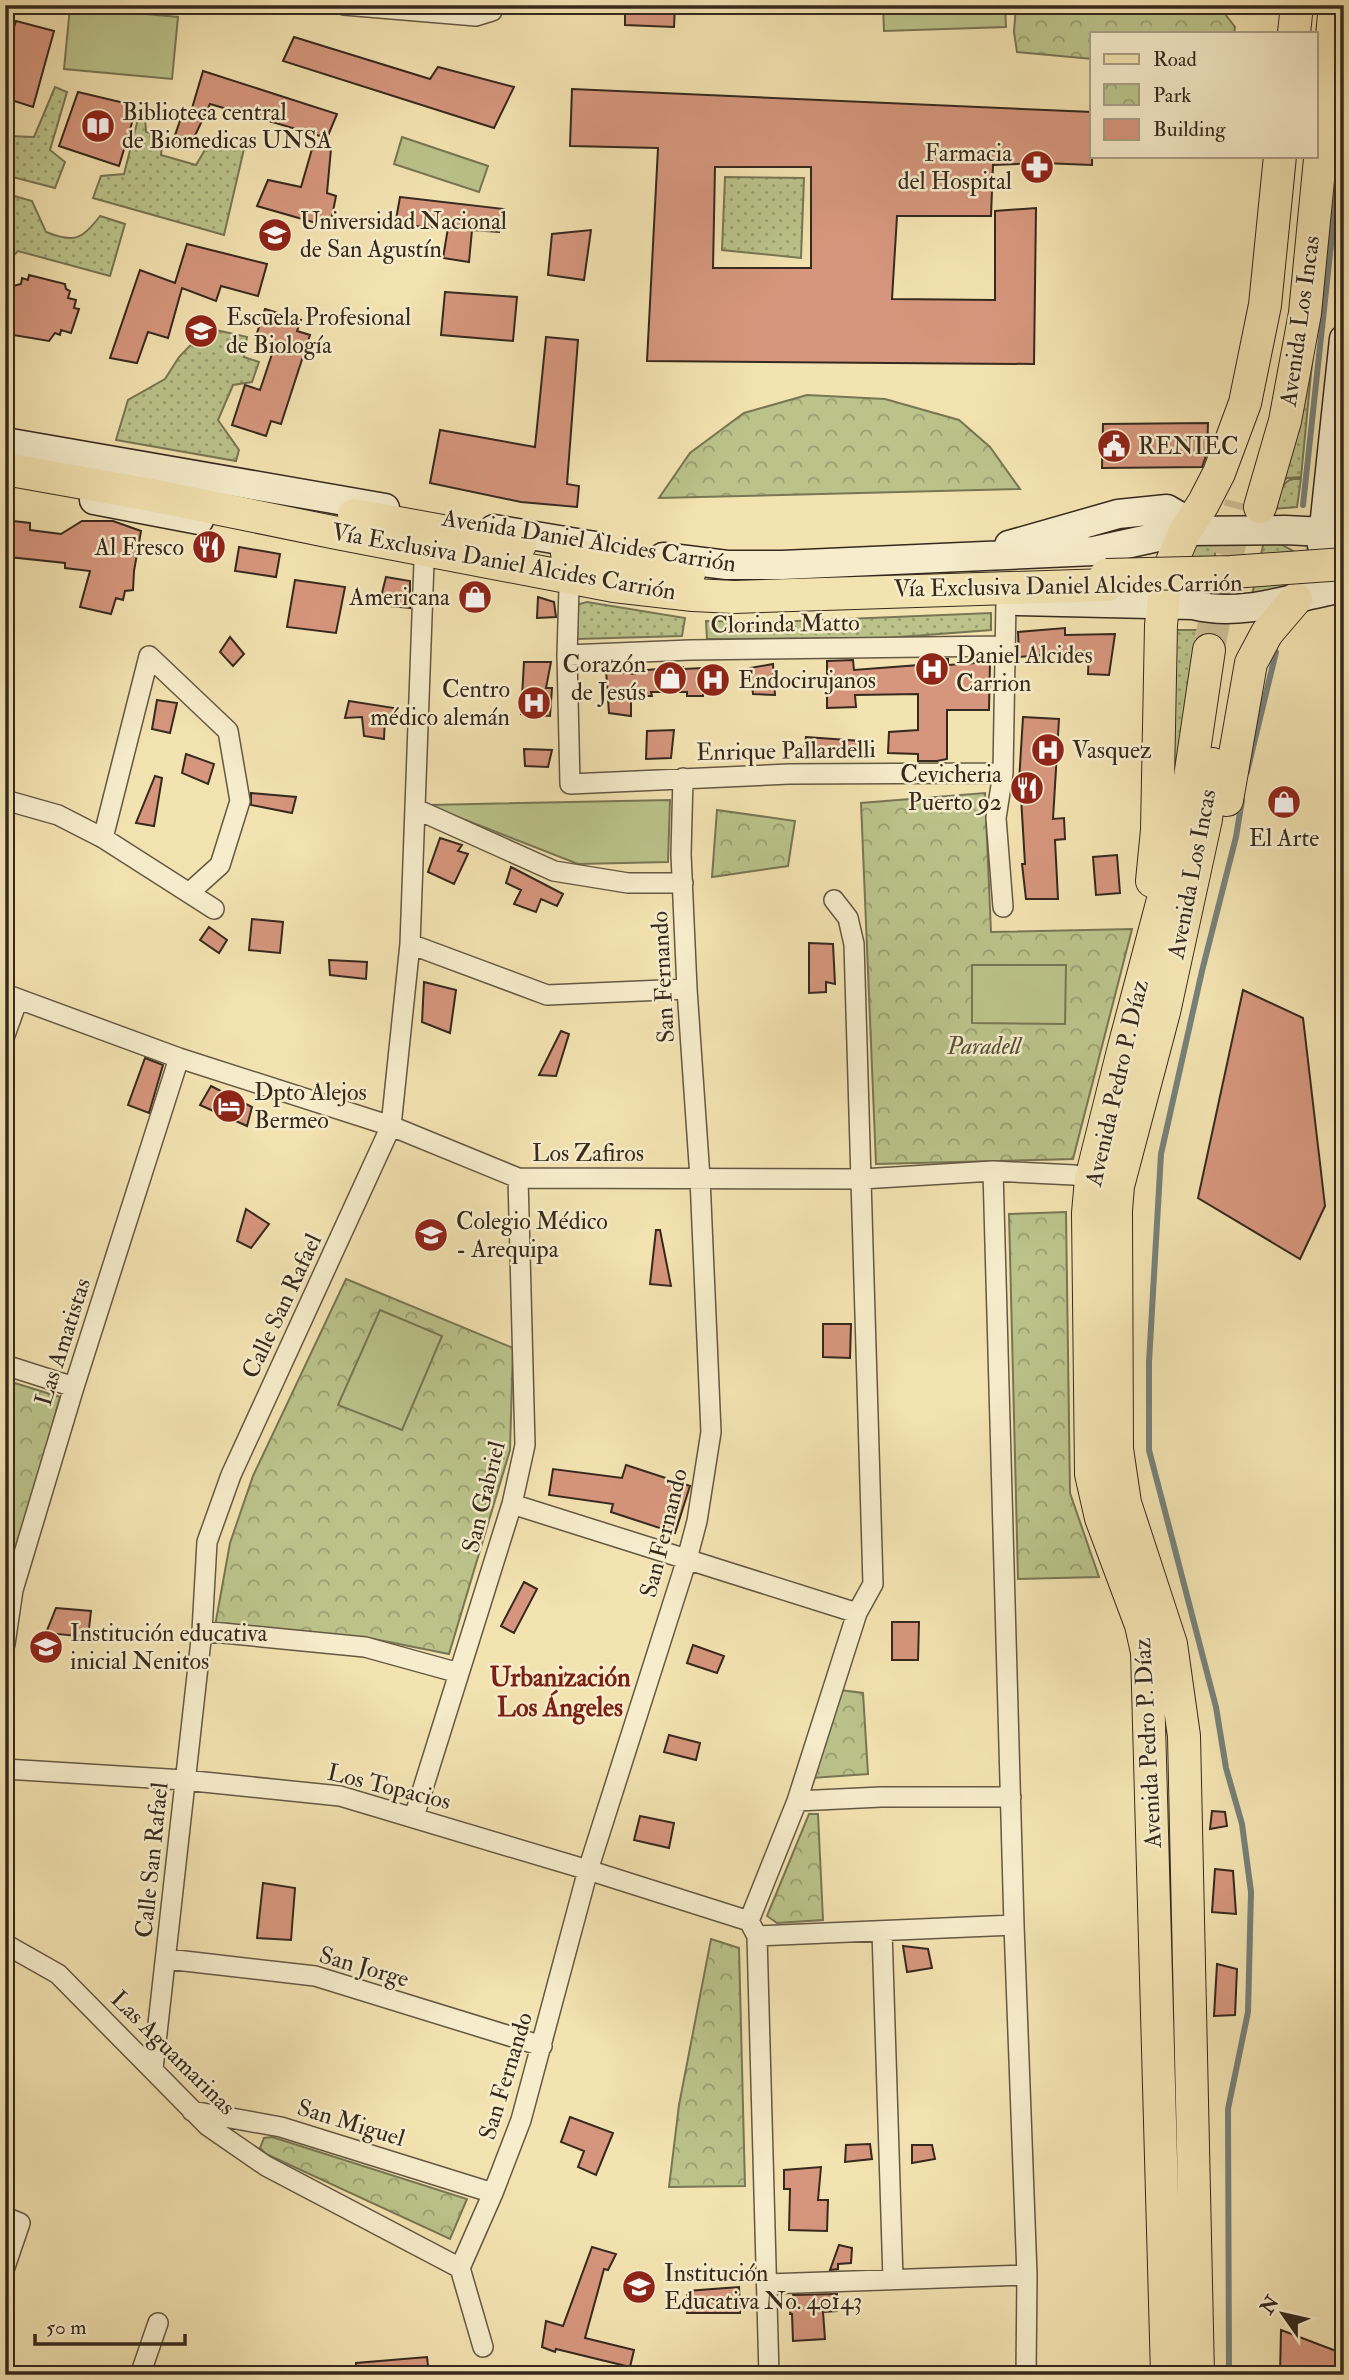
<svg xmlns="http://www.w3.org/2000/svg" width="1349" height="2380" viewBox="0 0 1349 2380" font-family="'IM FELL Double Pica',serif">
<style>
.grass{fill:url(#grass-dots);stroke:#787654;stroke-width:2}
.park{fill:url(#park-crowns);stroke:#787654;stroke-width:2}
.pitch{fill:#bbc38b;stroke:#787654;stroke-width:2}
.lines{fill:none;stroke-linecap:round;stroke-linejoin:round}
.stream{stroke:#77817a;stroke-width:6}
.building{fill:#d6967d;stroke:#36291e;stroke-width:2;fill-rule:evenodd}
.primary-tunnel{stroke:#cdbe94;stroke-width:32;stroke-dasharray:32 16;stroke-linecap:butt}
.street-casing{stroke:#655843;stroke-width:22}
.secondary-casing{stroke:#36291e;stroke-width:31}
.primary-casing{stroke:#36291e;stroke-width:34}
.street{stroke:#f7edcc;stroke-width:19}
.secondary{stroke:#f7edcc;stroke-width:28}
.primary{stroke:#f3e3b1;stroke-width:32}
.primary-bridge-casing{stroke:#36291e;stroke-width:34;stroke-linecap:butt}
.primary-bridge{stroke:#f3e3b1;stroke-width:32}
.labels{text-anchor:middle;dominant-baseline:central;stroke-width:5;stroke-linejoin:round;paint-order:stroke}
.poi-label{font-size:24px;fill:#36291e;stroke:#f7edcc;text-anchor:start}
.street-label{font-size:24px;fill:#36291e;stroke:#f7edcc}
.park-label{font-size:24px;font-style:italic;fill:#575039;stroke:#f7edcc}
.neighbourhood-label{font-size:26px;font-weight:bold;fill:#7a1f14;stroke:#f7edcc}
</style>
<defs>
<pattern id="grass-dots" width="8" height="8" patternUnits="userSpaceOnUse" patternTransform="scale(1.75)"><rect width="8" height="8" fill="#bbc38b"/><path d="M2 2h.1M6 6h.1" fill="none" stroke="#999e71" stroke-width="1.8" stroke-linecap="round"/></pattern>
<pattern id="park-crowns" width="20" height="18" patternUnits="userSpaceOnUse" patternTransform="scale(1.75)"><rect width="20" height="18" fill="#bbc38b"/><path d="M2 6a3 3 0 1 1 6 0M12 15a3 3 0 1 1 6 0" fill="none" stroke="#999e71"/></pattern>
</defs>
<rect width="100%" height="100%" fill="#f3e3b1"/>
<filter id="stains"><feTurbulence type="fractalNoise" baseFrequency=".00286" numOctaves="4"/><feColorMatrix values="0 0 0 0 .2 0 0 0 0 .09 0 0 0 0 .02 0 0 0 .5 -.17"/></filter>
<radialGradient id="worn" r=".72"><stop offset=".6" stop-color="#630" stop-opacity="0"/><stop offset="1" stop-color="#630" stop-opacity=".3"/></radialGradient>
<!-- grass -->
<path class="grass" d="M55,87L67,92L50,150L65,162L55,188L5,175V146L9,136L34,137Z
M139,115L145,116L146,132L163,135L161,155L196,165L212,138L244,149L224,235L93,198L101,176L124,174Z
M725,177L804,178L801,258L722,250Z
M11,195L32,201L46,232C74,243 82,240 100,216L125,224L110,276L18,251L5,264V213Z
M1319,291L1301,477L1287,478L1282,482Z
M207,328L247,337L244,357L259,362L252,382L233,385L218,420L239,450L236,461L116,440L128,400L165,379L179,357Z
M1292,479H1301L1297,507L1273,509C1277,497 1279,484 1292,479Z
M1264,541H1275L1293,551C1295,564 1293,580 1287,590L1252,595Z
M1217,544L1206,599L1174,590L1193,545Z
M587,602L685,618L682,636L577,639L576,605Z
M991,613V630L886,638L707,639L706,621L772,622Z
M1172,630H1202L1183,779L1167,860Z"/>
<!-- park -->
<path class="park" d="M1016,5H1218L1235,27L1234,33H1092V59L1017,52L1014,32Z
M807,395L885,399L959,420L990,447L1020,489L659,498L690,453L744,413Z
M985,793L991,932L1132,929L1073,1159L876,1164L861,803Z
M717,810L795,821L788,866L712,877Z
M1066,1212L1070,1493L1099,1577L1018,1579L1009,1214Z
M346,1279L513,1348L510,1450L449,1654L369,1638L215,1626L230,1543L253,1476Z
M5,1380L60,1397L12,1573L5,1570Z
M840,1690L863,1693L868,1774L812,1778Z
M809,1814H818L823,1920L777,1923L767,1916Z
M711,1939L739,1948L745,2186L669,2187L679,2105Z
M272,2137L467,2199L450,2239L266,2154L260,2148L264,2138Z"/>
<!-- pitch -->
<path class="pitch" d="M883,5H1005L1006,27L884,31Z
M70,7L178,17L172,79L64,69Z
M402,137L488,166L479,192L394,164Z
M670,800L668,862L578,864L427,805Z
M972,965H1066L1065,1024L972,1023Z
M380,1310L442,1336L402,1430L338,1405Z"/>
<g class="lines">
<!-- stream -->
<path class="stream" d="M1303,505L1344,123
M1247,772L1276,652
M1229,2375L1228,2109L1248,2012L1251,1892L1242,1824L1226,1768L1216,1707L1149,1450V1362L1161,1154L1202,971L1236,837L1242,800"/>
</g>
<!-- building -->
<path class="building" d="M625,5H675L674,27L625,25Z
M16,21L54,31L33,107L5,98V55Z
M294,37L430,79L438,67L514,87L494,128L283,61Z
M203,71L337,114L327,138L210,104L191,144L173,141L183,112L190,115Z
M572,89L1092,112V165L1042,163L993,165L991,216H897L892,299L995,300V211L1036,208L1034,364L647,361L658,148L570,146ZM715,167H811V268H713Z
M78,92L137,106L119,166L59,146Z
M314,142L331,149L327,193L336,196L330,227L257,206L268,180L301,187Z
M400,197L504,209L499,232L472,230L469,262L443,258L448,228L395,225Z
M591,230L584,280L548,275L552,234Z
M187,244L267,264L258,296L221,286L216,301L182,288L168,338L148,332L137,363L110,358L140,270L175,283Z
M29,275L65,284L66,289L70,291L68,298L76,300L74,308L79,309L71,333L61,330L60,335L55,333L49,341L13,335L14,323L5,326V288L21,284L22,278L28,280Z
M445,292L517,297L513,341L441,335Z
M265,309L301,320L297,331L310,335L281,424L271,421L266,436L232,425L245,385L260,390L275,345L255,339Z
M546,337L578,340L567,484L579,486L577,507L521,502L430,483L440,430L535,447Z
M1208,423L1207,453L1202,467L1102,468L1103,424Z
M13,521L30,523V530L61,534L82,521H113L141,531L134,571L133,590L125,591L123,600L116,598L111,614L80,607L90,571L65,568V563L9,557Z
M239,547L280,554L276,577L235,571Z
M386,577L410,581V608L379,605Z
M295,580L345,587L336,633L287,627Z
M538,597L554,602L556,617L537,618Z
M1065,628V635L1115,634L1109,675L1088,674L1089,651L1019,657L1018,632Z
M230,637L244,654L233,666L220,652Z
M919,659H948V665L990,662L989,710H947V759L937,761H918V754L888,753L889,732L918,730V694L855,695L856,707L827,708V661L853,660L854,670L919,665Z
M524,662H551L546,688H552L550,716L521,714Z
M773,664L775,695L753,694L750,668Z
M683,667V669L704,668L703,696H687V692H651L652,696H631V716L609,713L606,670L635,674V671Z
M157,700L177,703L170,733L152,729Z
M349,701L394,708V717H385L384,739L364,736L362,717L345,718Z
M1023,717L1059,719L1053,819L1064,818L1065,839L1055,840L1058,899H1026L1022,864H1025L1021,797L1018,798Z
M674,730L671,758L646,759L647,731Z
M806,737L861,741L862,758L803,754Z
M524,749L552,750L548,767L525,766Z
M186,754L214,764L208,784L182,773Z
M155,776L162,778L154,826L136,823Z
M251,793L296,797L292,813L251,805Z
M440,838L462,845L458,851L468,854L454,884L428,872Z
M1117,855L1120,893L1096,895L1093,857Z
M511,867L563,894L557,906L541,899L536,912L514,904L521,890L506,883Z
M252,919L283,922L280,953L249,950Z
M209,927L227,940L219,953L200,940Z
M809,943L833,944L835,984L826,982V992L809,993Z
M329,960L367,962L366,979L330,975Z
M424,982L456,990L450,1033L422,1022Z
M1243,990L1303,1018L1325,1206L1300,1259L1198,1198Z
M561,1031L569,1034L556,1076L539,1075Z
M145,1058L163,1065L149,1113L128,1105Z
M211,1086L252,1107L247,1126L200,1105Z
M246,1209L269,1224L251,1248L237,1241Z
M656,1230H660L671,1286L650,1284Z
M823,1324H851L850,1358L823,1357Z
M626,1465L690,1486L675,1533L611,1512L613,1504L549,1495L553,1469L622,1478Z
M524,1582L537,1589L514,1633L501,1626Z
M56,1608L91,1611L88,1637L46,1633Z
M892,1622H919L918,1660H892Z
M693,1645L724,1656L717,1673L687,1663Z
M669,1735L700,1743L696,1760L664,1752Z
M1212,1811L1225,1812L1227,1826L1210,1829Z
M640,1816L674,1823L669,1848L634,1840Z
M1215,1869L1233,1871L1236,1914L1212,1912Z
M263,1883L295,1888L291,1940L257,1938Z
M903,1946L928,1949L932,1968L907,1972Z
M1217,1964L1237,1969L1235,2015L1214,2016Z
M570,2117L613,2133L596,2175L578,2167L584,2151L561,2142Z
M870,2144L872,2159L845,2162L846,2145Z
M912,2145H932L935,2159L912,2163Z
M821,2167L818,2200H828L827,2231L789,2230L790,2189H784V2170Z
M839,2245L852,2248L851,2263L838,2264V2269L830,2270Z
M592,2247L616,2254L608,2270L604,2269L585,2338L634,2350L630,2367L556,2349L555,2352L542,2347L546,2321L563,2326Z
M739,2287L740,2313H687V2291Z
M837,2294V2311L823,2312L825,2339L793,2341L792,2314H790L793,2295Z
M1281,2330L1344,2354V2375H1280Z
M427,2357L429,2375H356V2363Z"/>
<g class="lines">
<!-- primary-tunnel -->
<path class="primary-tunnel" d="M1209,650L1223,571L1241,503"/>
<!-- street casing -->
<g class="street-casing">
<path id="street" d="M344,5L476,16L492,11L494,5
M569,588L567,655L570,784L789,774L1003,773
M567,655L690,650L1004,646
M5,800L58,815L103,838L214,909
M416,809L554,871L628,883H683
M103,838L149,656L228,731L240,801L220,865L189,893
M1003,907L996,818L1003,773L1006,601
M410,944L547,995L687,989
M5,994L179,1058L391,1126L518,1178L862,1179L993,1171L1074,1175L1102,1181
M5,1035L18,999
M993,1171L1014,1925L1027,2275L1026,2375
M5,1365L74,1387
M512,1504L857,1613
M202,1631L365,1647L459,1673
M5,1644L13,1590L74,1387L179,1058
M5,1769L184,1780L340,1796L588,1870L749,1921
M797,1801L881,1797H1011
M414,1817L512,1504L525,1445L518,1178
M882,1931L893,2279
M757,1936L1014,1925
M5,1944L58,1974L208,2126L266,2166L460,2268
M167,1959L315,1976L542,2046
M153,2069L202,1631L207,1542L231,1475L391,1126L410,944L424,562
M192,2111L281,2127L493,2193
M5,2217L20,2223L5,2267
M460,2268L493,2193L521,2120L588,1870L687,1559L697,1521L711,1432L700,1178L687,989L681,854L683,778
M460,2268L483,2347
M768,2284L1027,2275
M140,2375L158,2323
M769,2375L757,1936L749,1921L797,1801L857,1613L873,1584L854,944L848,918L834,900"/>
</g>
<!-- secondary casing -->
<g class="secondary-casing">
<path id="secondary" d="M5,442L385,508
M94,500L199,520
M494,529L595,546
M1009,545L1118,514L1167,509L1179,516L1185,531
M1322,546L1344,339
M663,557L727,565H782L1094,551L1185,531L1285,530L1344,533
M1018,601L1193,605C1244,618 1295,596 1344,588"/>
</g>
<!-- primary casing -->
<g class="primary-casing">
<path id="primary" d="M1294,33L1297,5
M5,469L151,495L337,533L614,586L693,595L734,597L1107,585
M1260,507L1285,421L1305,313L1335,5
M354,515L520,545
M567,554L689,574
M1227,800L1251,663L1267,633L1296,599
M1152,881L1157,830L1161,625L1166,576L1185,531L1203,504L1219,473L1245,403L1265,305L1280,156
M1167,2375L1147,1652L1141,1625L1101,1518L1091,1474L1088,1213L1091,1179L1124,1047L1183,824L1209,650
M1198,2375L1184,1736L1171,1644L1125,1503L1117,1449L1116,1210L1118,1186L1164,1012L1206,819L1213,764"/>
</g>
<!-- street -->
<use href="#street" class="street"/>
<!-- secondary -->
<use href="#secondary" class="secondary"/>
<!-- primary -->
<use href="#primary" class="primary"/>
<!-- primary-bridge casing -->
<g class="primary-bridge-casing">
<path id="primary-bridge" d="M1106,575L1231,572L1344,564"/>
</g>
<!-- primary-bridge -->
<use href="#primary-bridge" class="primary-bridge"/>
</g>
<!-- icons -->
<defs>
<g id="library-disc" transform="scale(1.75)"><circle r="9.5" fill="#8f2418" stroke="#f7edcc"/><path d="M-6-4Q-3-5.5-.7-3.5V5Q-3 3-6 4ZM6-4Q3-5.5 .7-3.5V5Q3 3 6 4Z" fill="#fff"/></g>
<g id="pharmacy-disc" transform="scale(1.75)"><circle r="9.5" fill="#8f2418" stroke="#f7edcc"/><path d="M-2-6h4v4h4v4h-4v4h-4v-4h-4v-4h4Z" fill="#fff"/></g>
<g id="university-disc" transform="scale(1.75)"><circle r="9.5" fill="#8f2418" stroke="#f7edcc"/><path d="M0-5L7-2L0 1L-7-2ZM-4 1L0 2.5L4 1V4Q0 6-4 4Z" fill="#fff"/></g>
<g id="civic-disc" transform="scale(1.75)"><circle r="9.5" fill="#8f2418" stroke="#f7edcc"/><path d="M-.6-6.5H3V-4.5H.6V-3L4-1V1h2V6H-6V1h2V-1L-.6-3ZM-1.2 2.5V6h2.4V2.5Z" fill="#fff"/></g>
<g id="restaurant-disc" transform="scale(1.75)"><circle r="9.5" fill="#8f2418" stroke="#f7edcc"/><path d="M-5-6h1v4h1v-4h1v4h1v-4h1v5L-1.5 .5V6h-2V.5L-5-1ZM5-6V6H3V1.5H1.5Q1.5-4 5-6Z" fill="#fff"/></g>
<g id="shop-disc" transform="scale(1.75)"><circle r="9.5" fill="#8f2418" stroke="#f7edcc"/><path d="M-5-2.5h2.3a2.7 3.5 0 0 1 5.4 0H5L5.5 6h-11ZM-1.5-2.5h3a1.5 2.3 0 0 0-3 0Z" fill="#fff"/></g>
<g id="hospital-disc" transform="scale(1.75)"><circle r="9.5" fill="#8f2418" stroke="#f7edcc"/><path d="M-5-5h3v3.5h4V-5h3V5h-3V1.5h-4V5h-3Z" fill="#fff"/></g>
<g id="hotel-disc" transform="scale(1.75)"><circle r="9.5" fill="#8f2418" stroke="#f7edcc"/><path d="M-6-4.5h1.5V1H6V5H4.5V3h-9V5H-6ZM-4 0a1.8 1.8 0 1 1 3.6 0ZM.5 0V-2.5h3Q6-2.5 6 0Z" fill="#fff"/></g>
<g id="school-disc" transform="scale(1.75)"><circle r="9.5" fill="#8f2418" stroke="#f7edcc"/><path d="M0-5L7-2L0 1L-7-2ZM-4 1L0 2.5L4 1V4Q0 6-4 4Z" fill="#fff"/></g>
</defs>
<g fill-rule="evenodd">
<use href="#library-disc" x="98" y="126"/>
<use href="#pharmacy-disc" x="1037" y="167"/>
<use href="#university-disc" x="275" y="235"/>
<use href="#university-disc" x="201" y="331"/>
<use href="#civic-disc" x="1114" y="446"/>
<use href="#restaurant-disc" x="209" y="547"/>
<use href="#shop-disc" x="475" y="597"/>
<use href="#hospital-disc" x="932" y="669"/>
<use href="#shop-disc" x="670" y="678"/>
<use href="#hospital-disc" x="713" y="680"/>
<use href="#hospital-disc" x="534" y="703"/>
<use href="#hospital-disc" x="1048" y="750"/>
<use href="#restaurant-disc" x="1027" y="788"/>
<use href="#shop-disc" x="1284" y="802"/>
<use href="#hotel-disc" x="229" y="1106"/>
<use href="#school-disc" x="431" y="1235"/>
<use href="#school-disc" x="46" y="1647"/>
<use href="#school-disc" x="639" y="2287"/>
</g>
<g class="labels">
<!-- poi labels -->
<g class="poi-label">
<text x="122" y="112">Biblioteca central<tspan x="122" dy="28">de Biomedicas UNSA</tspan></text>
<text x="1012" y="153" text-anchor="end">Farmacia<tspan x="1012" dy="28">del Hospital</tspan></text>
<text x="300" y="221">Universidad Nacional<tspan x="300" dy="28">de San Agustín</tspan></text>
<text x="226" y="317">Escuela Profesional<tspan x="226" dy="28">de Biología</tspan></text>
<text x="1138" y="446">RENIEC</text>
<text x="184" y="547" text-anchor="end">Al Fresco</text>
<text x="450" y="597" text-anchor="end">Americana</text>
<text x="956" y="655">Daniel Alcides<tspan x="956" dy="28">Carrion</tspan></text>
<text x="646" y="664" text-anchor="end">Corazón<tspan x="646" dy="28">de Jesús</tspan></text>
<text x="738" y="680">Endocirujanos</text>
<text x="510" y="689" text-anchor="end">Centro<tspan x="510" dy="28">médico alemán</tspan></text>
<text x="1072" y="750">Vasquez</text>
<text x="1002" y="774" text-anchor="end">Cevicheria<tspan x="1002" dy="28">Puerto 92</tspan></text>
<text x="1284" y="838" text-anchor="middle">El Arte</text>
<text x="254" y="1092">Dpto Alejos<tspan x="254" dy="28">Bermeo</tspan></text>
<text x="456" y="1221">Colegio Médico<tspan x="456" dy="28">- Arequipa</tspan></text>
<text x="70" y="1633">Institución educativa<tspan x="70" dy="28">inicial Nenitos</tspan></text>
<text x="664" y="2273">Institución<tspan x="664" dy="28">Educativa No. 40143</tspan></text>
</g>
<!-- street labels -->
<g class="street-label">
<text transform="translate(1300 321) rotate(-82)">Avenida Los Incas</text>
<text transform="translate(589 541) rotate(9)">Avenida Daniel Alcides Carrión</text>
<text transform="translate(504 562) rotate(10)">Vía Exclusiva Daniel Alcides Carrión</text>
<text transform="translate(1068 586) rotate(-1)">Vía Exclusiva Daniel Alcides Carrión</text>
<text transform="translate(785 624) rotate(-1)">Clorinda Matto</text>
<text transform="translate(786 751) rotate(-1)">Enrique Pallardelli</text>
<text transform="translate(1192 874) rotate(-79)">Avenida Los Incas</text>
<text transform="translate(663 977) rotate(-93)">San Fernando</text>
<text transform="translate(1117 1083) rotate(-77)">Avenida Pedro P. Díaz</text>
<text x="588" y="1153">Los Zafiros</text>
<text transform="translate(282 1306) rotate(-65)">Calle San Rafael</text>
<text transform="translate(63 1342) rotate(-72)">Las Amatistas</text>
<text transform="translate(484 1497) rotate(-76)">San Gabriel</text>
<text transform="translate(664 1533) rotate(-76)">San Fernando</text>
<text transform="translate(1148 1743) rotate(-93)">Avenida Pedro P. Díaz</text>
<text transform="translate(389 1787) rotate(14)">Los Topacios</text>
<text transform="translate(152 1860) rotate(-84)">Calle San Rafael</text>
<text transform="translate(364 1967) rotate(16)">San Jorge</text>
<text transform="translate(173 2053) rotate(45)">Las Aguamarinas</text>
<text transform="translate(506 2076) rotate(-73)">San Fernando</text>
<text transform="translate(351 2123) rotate(17)">San Miguel</text>
</g>
<!-- park labels -->
<g class="park-label">
<text x="984" y="1046">Paradell</text>
</g>
<!-- neighbourhood labels -->
<g class="neighbourhood-label">
<text x="560" y="1678">Urbanización<tspan x="560" dy="30">Los Ángeles</tspan></text>
</g>
</g>
<!-- margin -->
<rect width="1349" height="2380" fill="none" stroke="#f3e3b1" stroke-width="28"/>
<rect x="7" y="7" width="1335" height="2366" fill="none" stroke="#36291e" stroke-width="3.5"/>
<rect x="14" y="14" width="1321" height="2352" fill="none" stroke="#36291e" stroke-width="2"/>
<!-- legend -->
<rect x="1090" y="32" width="228" height="126" fill="#f7edcc" stroke="#aa9f86" stroke-width="2"/>
<rect x="1104" y="54" width="35" height="10" fill="#f3e3b1" stroke="#aa9f86" stroke-width="2"/>
<text x="1153" y="66" font-size="21" fill="#36291e">Road</text>
<rect x="1104" y="84" width="35" height="21" fill="url(#park-crowns)" stroke="#aa9f86" stroke-width="2"/>
<text x="1153" y="102" font-size="21" fill="#36291e">Park</text>
<rect x="1104" y="119" width="35" height="21" fill="#d6967d" stroke="#aa9f86" stroke-width="2"/>
<text x="1153" y="136" font-size="21" fill="#36291e">Building</text>
<!-- north arrow -->
<g transform="translate(1283 2314) rotate(304)" stroke="#f7edcc" stroke-width="5" paint-order="stroke">
<path d="M0-5L12 26L0 18L-12 26Z" fill="#36291e"/>
<text y="-10" font-size="19" font-weight="bold" text-anchor="middle" fill="#36291e">N</text>
</g>
<!-- scale -->
<path d="M35 2334v10h150v-10" fill="none" stroke="#36291e" stroke-width="3.5"/>
<text x="46" y="2334" font-size="21" fill="#36291e" stroke="#f7edcc" stroke-width="5" paint-order="stroke">50 m</text>
<rect width="100%" height="100%" filter="url(#stains)"/>
<rect width="100%" height="100%" fill="url(#worn)"/>
</svg>
